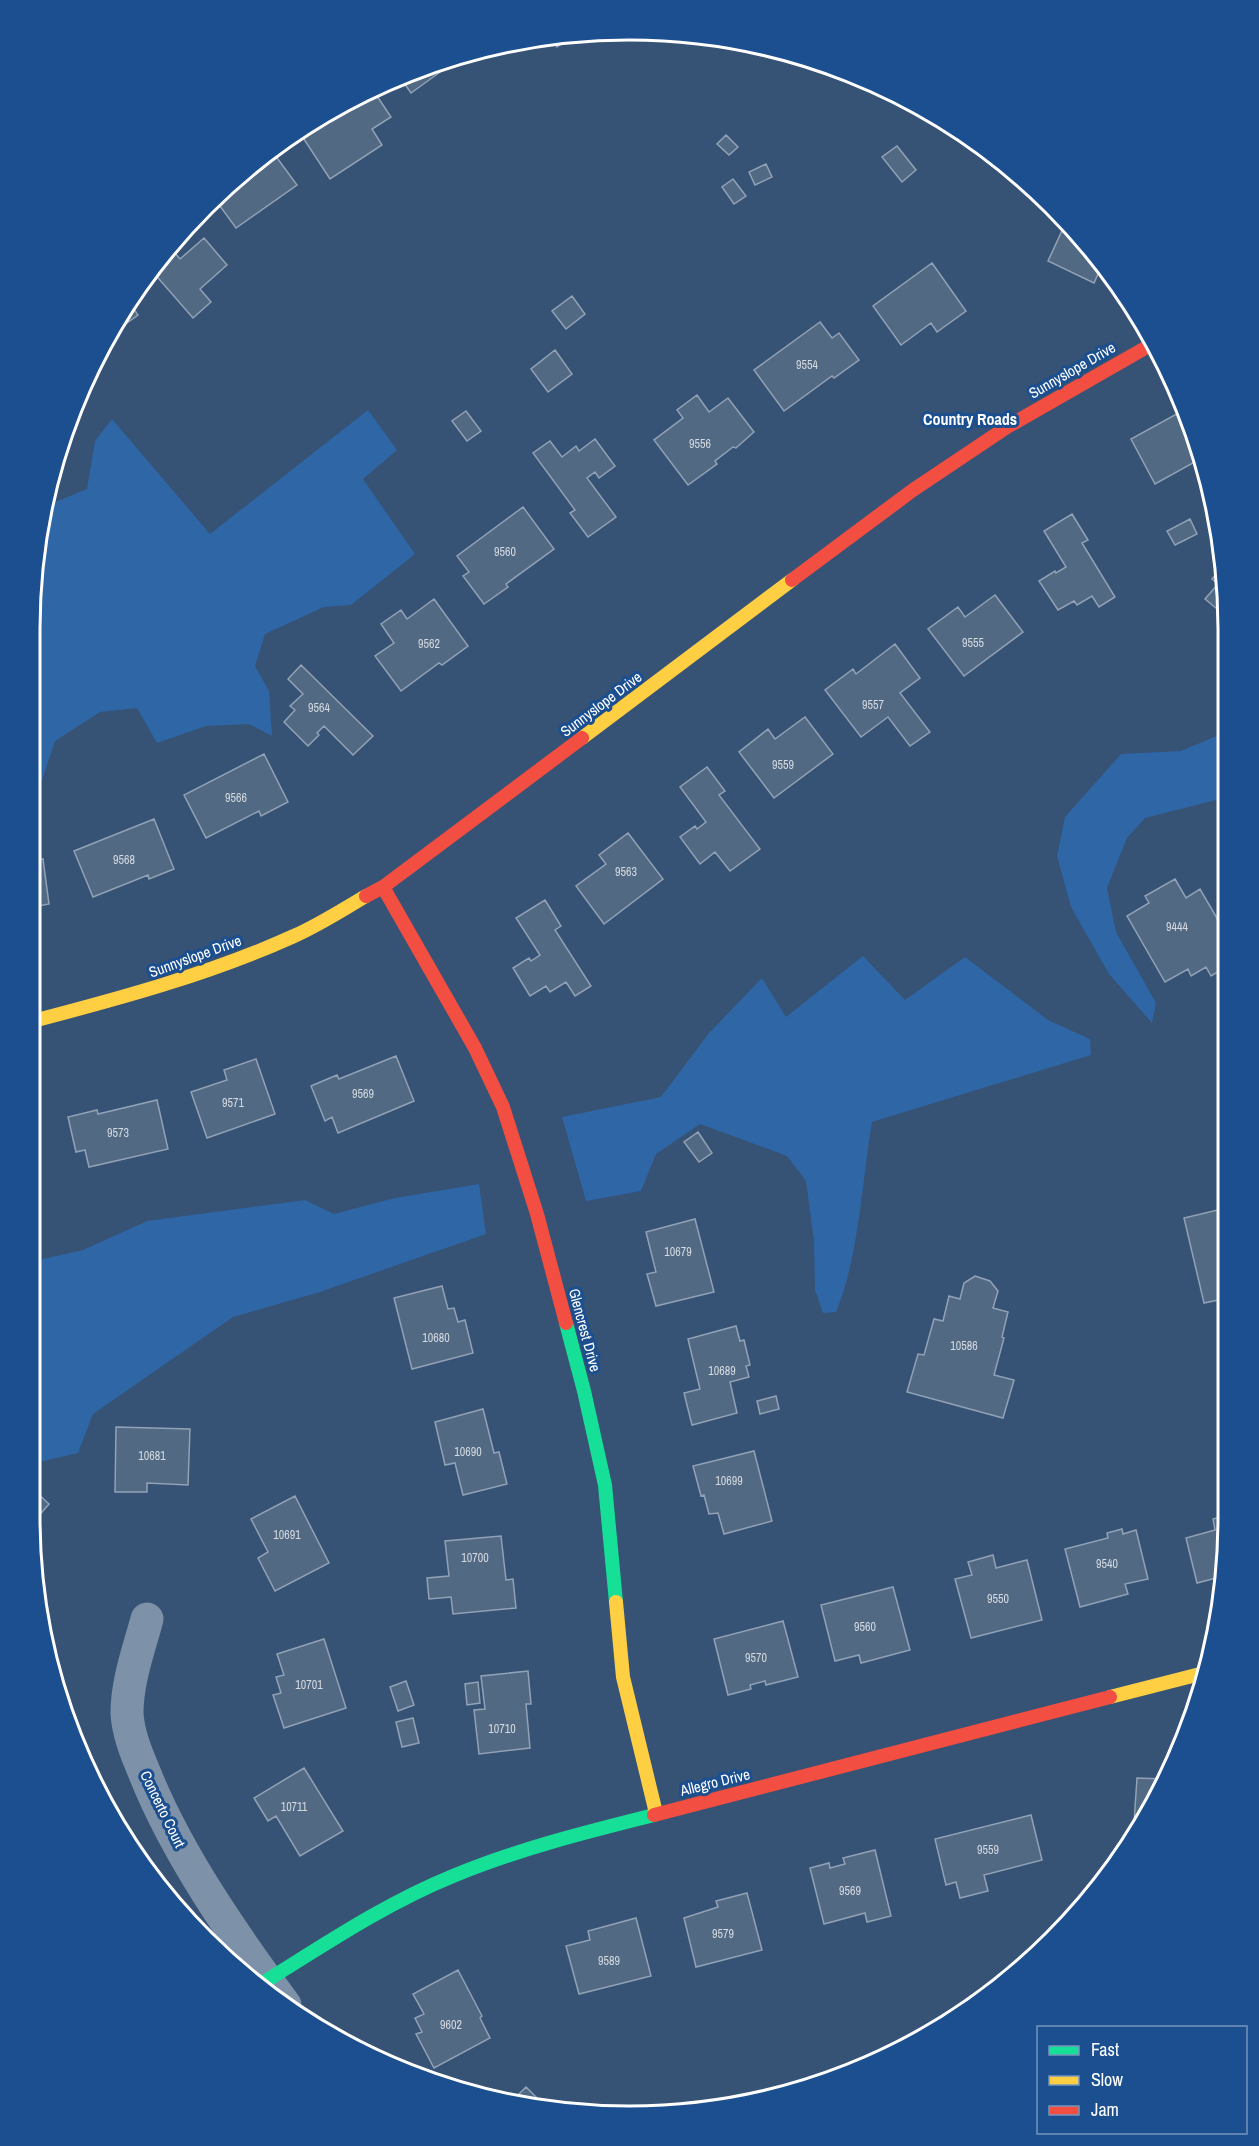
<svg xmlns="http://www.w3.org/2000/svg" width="1259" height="2146" viewBox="0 0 1259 2146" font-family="'Archivo Narrow',sans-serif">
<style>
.green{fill:#2f66a5}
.building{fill:#526984;stroke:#92a2b6;stroke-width:1.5}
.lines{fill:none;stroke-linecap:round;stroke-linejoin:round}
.street{stroke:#7d92a8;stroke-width:33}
.fast{stroke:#16e098;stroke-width:14}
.slow{stroke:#ffcf43;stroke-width:14}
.jam{stroke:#f24e42;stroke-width:14}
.labels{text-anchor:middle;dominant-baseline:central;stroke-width:6;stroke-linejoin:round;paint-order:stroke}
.number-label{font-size:12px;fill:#d4dae0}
.street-label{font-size:15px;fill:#fff;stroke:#1b4f8f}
.neighbourhood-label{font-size:16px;font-weight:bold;fill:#fff;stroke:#1b4f8f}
.rim{fill:none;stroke:#fff;stroke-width:3}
</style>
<rect width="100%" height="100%" fill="#365274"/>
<!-- green -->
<path class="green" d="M368,410L397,450L363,479L415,554L351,605L324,607L265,634L255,666L269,691L272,736L249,724L206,726L157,743L137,708L100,712L55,741L36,798L32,797L31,590L48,505L87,489L95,441L112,419L210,534Z
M1228,731V797L1145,818L1127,838L1107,888L1116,932L1156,1003L1152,1023L1109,974L1071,907L1057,856L1065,817L1121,754L1181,751Z
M863,956L905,1000L965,957L1048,1020L1090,1039L1091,1055L872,1122C862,1181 859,1257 836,1312L823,1313L815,1290L814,1241L806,1181L787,1156L700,1124L656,1154L641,1191L586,1201L562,1117L661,1097L709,1033L762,978L786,1017Z
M479,1184L486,1234L320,1292L233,1317L93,1414L78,1453L35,1463L34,1261L83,1250L147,1221L305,1200L334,1214L395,1198Z"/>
<!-- building -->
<path class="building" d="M574,35L557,47L551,38Z
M535,39L515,52L509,43L513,41Z
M461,57L411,93L399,76H400Z
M373,90L391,117L372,129L382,145L330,179L298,130Z
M726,135L738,147L729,155L717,144Z
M897,146L916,170L902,182L882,157Z
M272,151L297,185L236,228L214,198Z
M766,164L772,177L755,185L749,172Z
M733,179L746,196L734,204L722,187Z
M1066,222L1080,234L1102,265L1094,283L1048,261Z
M204,238L227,265L200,289L211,302L193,318L152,271L171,248L180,259Z
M932,263L966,311L937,332L931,323L901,345L873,306Z
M572,296L585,314L566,329L552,311Z
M129,302L138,315L113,333Z
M820,322L832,338L839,333L859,360L834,378L832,376L784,411L754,370Z
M555,350L572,374L548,392L531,369Z
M697,395L709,412L728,398L754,432L736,448L733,447L715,461L717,464L688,485L654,440L683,418L677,410Z
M466,411L481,431L467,441L452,421Z
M1182,411L1202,458L1155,484L1131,439Z
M595,439L615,466L599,478L595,472L587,478L616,517L588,537L570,513L575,510L533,453L550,441L562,457L576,446L579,451Z
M523,507L554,549L506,584L508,587L484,604L463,576L469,572L457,556Z
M1072,514L1088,540L1082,543L1115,597L1099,607L1092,596L1077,605L1074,601L1058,610L1039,581L1055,571L1056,573L1066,567L1044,531Z
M1190,519L1197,534L1175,545L1167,531Z
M1224,565L1228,590V618L1205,599L1218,584L1212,579Z
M995,595L1023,632L964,676L928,629L958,607L965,617Z
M434,599L468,646L442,665L439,663L401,691L375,656L394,643L381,624L401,610L407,619Z
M895,644L920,678L900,693L930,732L910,746L888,717L861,737L825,690L853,669L856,674Z
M301,665L373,736L353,755L324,726L317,733L319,735L308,746L284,722L295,710L290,706L303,694L288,679Z
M805,717L833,754L774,798L739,752L768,729L775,739Z
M264,754L288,802L261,816L259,811L206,838L184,795Z
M707,767L725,791L719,795L760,849L730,871L715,852L700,864L680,837L695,826L697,829L706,822L680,787Z
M154,819L174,869L149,879L148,875L93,897L74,851Z
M628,833L663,879L604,924L576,886L606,864L599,855Z
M43,859L49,904L33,907L32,861Z
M1175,879L1186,898L1200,889L1228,937V966L1211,976L1206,967L1191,976L1188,969L1165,982L1127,916L1149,903L1145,896Z
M545,900L561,926L555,930L591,986L575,996L566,982L550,992L546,986L530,996L513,968L529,958L531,961L540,955L516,918Z
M396,1056L414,1101L338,1133L332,1117L325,1121L311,1086L337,1075L339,1079Z
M256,1059L275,1114L207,1138L191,1092L227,1080L224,1070Z
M157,1100L168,1149L89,1167L85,1150L76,1152L68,1117L97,1110L98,1114Z
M698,1132L712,1153L699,1162L684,1142Z
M33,1154L38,1172L34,1173Z
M1228,1201V1298L1204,1303L1184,1218L1222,1209L1220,1203Z
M695,1219L714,1292L656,1306L647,1274L656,1272L646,1232Z
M975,1276L990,1281L998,1291L993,1308L1008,1312L1002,1337L1004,1338L994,1375L1014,1380L1003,1418L907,1392L918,1354L924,1355L934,1319L943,1321L949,1296L960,1299L964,1283Z
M442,1286L448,1309L454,1308L458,1322L465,1320L473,1353L412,1369L394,1298Z
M736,1326L740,1341L744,1340L750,1365L746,1366L749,1377L730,1382L737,1413L692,1425L684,1393L700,1389L688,1339Z
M776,1396L779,1409L760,1414L757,1401Z
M483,1409L494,1453L499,1452L507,1484L463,1495L455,1463L445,1465L435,1422Z
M116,1427L190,1429L188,1485L147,1483V1492H115Z
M754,1451L772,1521L724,1534L718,1513L709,1514L704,1495L701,1496L693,1466Z
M35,1491L49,1504L35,1520Z
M295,1496L329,1563L275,1591L258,1558L268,1552L251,1519Z
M1228,1515V1556L1227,1561L1223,1562L1225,1569L1224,1576L1197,1583L1186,1538L1215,1530L1213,1519Z
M1122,1529L1123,1534L1136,1530L1148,1579L1125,1584L1128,1594L1080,1607L1065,1549L1108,1538L1107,1533Z
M501,1536L506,1580L513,1579L516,1608L453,1614L451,1597L429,1599L427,1578L449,1576L445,1541Z
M993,1555L996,1568L1027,1560L1042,1620L971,1638L955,1579L972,1575L968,1562Z
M893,1587L910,1650L861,1663L859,1655L835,1661L821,1605Z
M783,1621L798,1677L766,1685L765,1681L750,1685L751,1689L728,1695L714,1639Z
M324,1639L346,1708L284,1728L273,1695L281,1693L276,1677L284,1675L277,1654Z
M528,1671L531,1704H526L530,1748L479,1754L474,1710L485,1709L481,1676Z
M406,1681L414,1705L398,1711L390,1687Z
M478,1682L480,1703L467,1705L465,1684Z
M413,1718L419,1743L402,1747L396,1722Z
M304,1768L343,1831L300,1856L276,1816L268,1821L254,1798Z
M1137,1778L1163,1779L1133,1838Z
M1031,1815L1042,1860L984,1875L988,1891L960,1898L956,1882L946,1885L935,1839Z
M875,1850L891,1916L867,1922L865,1913L824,1924L810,1868L829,1863L830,1868L845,1864L843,1858Z
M747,1893L762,1950L696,1967L684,1918L718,1907L716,1901Z
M636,1918L651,1976L579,1994L566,1946L590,1940L588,1931Z
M458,1970L482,2016L480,2018L490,2038L434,2068L416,2034L422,2032L415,2018L424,2014L413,1994Z
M526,2087L549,2110L511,2102Z"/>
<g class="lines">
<!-- street -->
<path class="street" d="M147,1619C139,1649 127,1681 127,1713C128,1734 137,1755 145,1774C177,1854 234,1936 285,2005"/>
<!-- fast -->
<path class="fast" d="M566,1323L584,1391L605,1485L616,1602
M258,1986C321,1947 384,1904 453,1876C518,1849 586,1832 654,1815"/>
<!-- slow -->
<path class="slow" d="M582,738L792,580
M33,1021C121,998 210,974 294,936C319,925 342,910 366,896
M616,1602L623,1677L656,1813
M1110,1697L1204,1673"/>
<!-- jam -->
<path class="jam" d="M792,580L913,490L1007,427L1154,343
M383,887L475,1048L503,1107L537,1214L566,1323
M366,896L383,887L582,738
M654,1815L1110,1697"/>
</g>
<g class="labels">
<!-- number labels -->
<g class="number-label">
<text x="807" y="365">9554</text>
<text x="700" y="444">9556</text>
<text x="505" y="552">9560</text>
<text x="973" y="643">9555</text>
<text x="429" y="644">9562</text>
<text x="873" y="705">9557</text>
<text x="319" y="708">9564</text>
<text x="783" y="765">9559</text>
<text x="236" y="798">9566</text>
<text x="124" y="860">9568</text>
<text x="626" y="872">9563</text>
<text x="1177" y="927">9444</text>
<text x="363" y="1094">9569</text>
<text x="233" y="1103">9571</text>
<text x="118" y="1133">9573</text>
<text x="678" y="1252">10679</text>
<text x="436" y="1338">10680</text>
<text x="964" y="1346">10586</text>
<text x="722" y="1371">10689</text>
<text x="468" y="1452">10690</text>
<text x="152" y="1456">10681</text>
<text x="729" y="1481">10699</text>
<text x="287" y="1535">10691</text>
<text x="475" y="1558">10700</text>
<text x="1107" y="1564">9540</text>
<text x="998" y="1599">9550</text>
<text x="865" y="1627">9560</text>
<text x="756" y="1658">9570</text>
<text x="309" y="1685">10701</text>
<text x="502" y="1729">10710</text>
<text x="294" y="1807">10711</text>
<text x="988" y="1850">9559</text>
<text x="850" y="1891">9569</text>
<text x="723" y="1934">9579</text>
<text x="609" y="1961">9589</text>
<text x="451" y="2025">9602</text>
</g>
<!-- street labels -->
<g class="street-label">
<text transform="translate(1072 370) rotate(-30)">Sunnyslope Drive</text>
<text transform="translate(601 704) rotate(-37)">Sunnyslope Drive</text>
<text transform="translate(195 956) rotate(-20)">Sunnyslope Drive</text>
<text transform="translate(585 1330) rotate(75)">Glencrest Drive</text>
<text transform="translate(715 1782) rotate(-14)">Allegro Drive</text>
<text transform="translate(163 1809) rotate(64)">Concerto Court</text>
</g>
<!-- neighbourhood labels -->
<g class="neighbourhood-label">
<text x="970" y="419">Country Roads</text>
</g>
</g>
<!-- crop -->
<path d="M0 0H1259V2146H0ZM629 40H629A589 589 0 0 1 1218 629V1517A589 589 0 0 1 629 2106H629A589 589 0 0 1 40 1517V629A589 589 0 0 1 629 40Z" fill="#1b4f8f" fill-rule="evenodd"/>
<path class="rim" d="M629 40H629A589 589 0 0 1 1218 629V1517A589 589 0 0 1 629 2106H629A589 589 0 0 1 40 1517V629A589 589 0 0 1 629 40Z"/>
<!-- legend -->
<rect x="1037" y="2026" width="210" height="108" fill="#1b4f8f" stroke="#7695bc" stroke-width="1.5"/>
<rect x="1049" y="2046" width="30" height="9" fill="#16e098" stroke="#7695bc" stroke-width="1.5"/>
<text x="1091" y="2056" font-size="18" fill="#ffffff">Fast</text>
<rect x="1049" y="2076" width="30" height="9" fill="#ffcf43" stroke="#7695bc" stroke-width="1.5"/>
<text x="1091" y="2086" font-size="18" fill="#ffffff">Slow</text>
<rect x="1049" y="2106" width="30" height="9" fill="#f24e42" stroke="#7695bc" stroke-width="1.5"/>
<text x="1091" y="2116" font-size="18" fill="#ffffff">Jam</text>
</svg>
